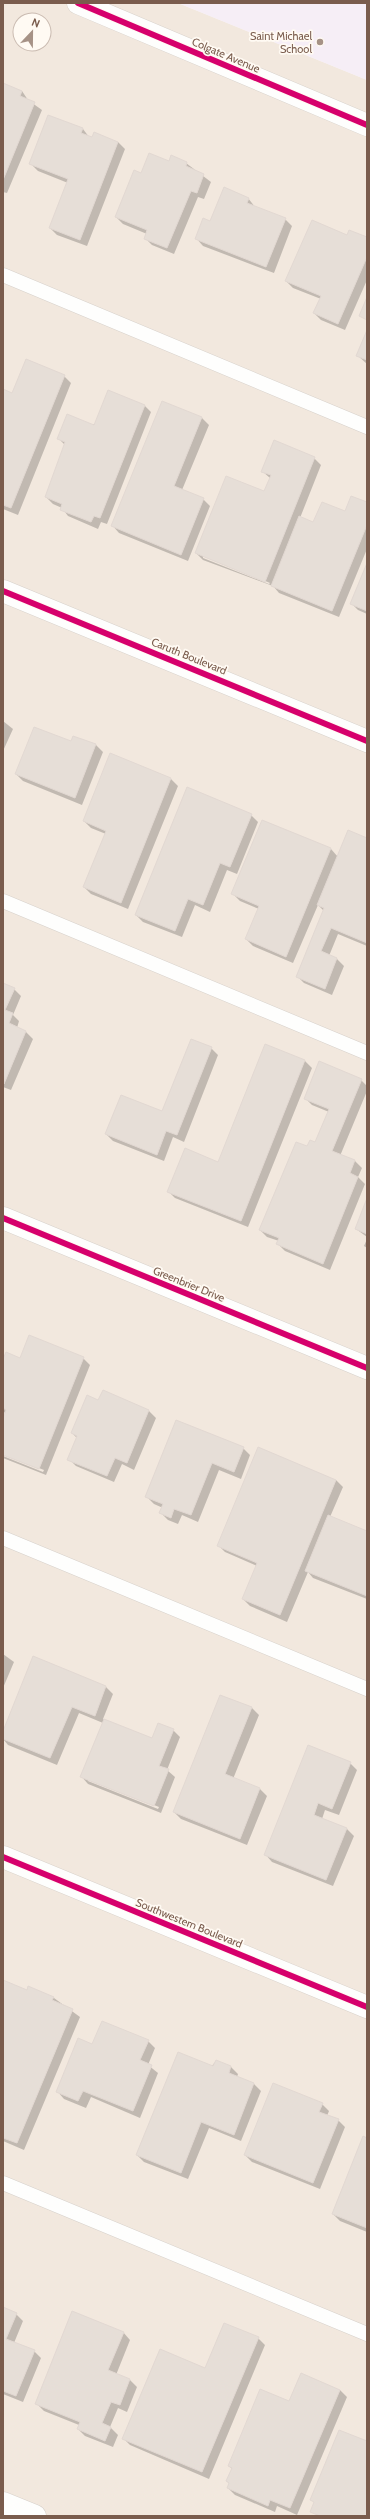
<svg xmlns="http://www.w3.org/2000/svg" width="370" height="2519" viewBox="0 0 370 2519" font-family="Cabin,sans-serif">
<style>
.residential{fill:#f2e8de;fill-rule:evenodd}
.education{fill:#f6eef6}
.shadow{fill:#0003;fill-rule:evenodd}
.building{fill:#e6ded7;stroke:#e2d8d2}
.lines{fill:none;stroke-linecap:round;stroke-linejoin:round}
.lane-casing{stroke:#d7d1cb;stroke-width:15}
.street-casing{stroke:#d7d1cb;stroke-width:23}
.secondary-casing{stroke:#d9d2cb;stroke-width:23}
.lane{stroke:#fefefd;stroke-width:14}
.street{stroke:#fefefd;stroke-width:22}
.secondary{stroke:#fefefd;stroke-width:22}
.cycleway-casing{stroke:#fffaf3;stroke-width:8}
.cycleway{stroke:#d6006c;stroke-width:6}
.poi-dot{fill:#a69286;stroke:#fffaf3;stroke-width:1.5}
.labels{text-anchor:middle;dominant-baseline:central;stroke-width:3.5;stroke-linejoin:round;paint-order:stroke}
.poi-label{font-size:11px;fill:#7a5c4d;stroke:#fffaf3;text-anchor:end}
.street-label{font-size:11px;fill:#7a5c4d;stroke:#fffaf3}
</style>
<rect width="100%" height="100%" fill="#f9f5f0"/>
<!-- residential -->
<path class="residential" d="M3,3H178L367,80V2516H3ZM20,20H44V44H20Z"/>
<!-- education -->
<path class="education" d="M178,3H367V80Z"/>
<!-- shadow -->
<path class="shadow" d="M3,86L22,91L28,100L42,110L7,193L3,192Z
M83,129L89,137L118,142L125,149L87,246L57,235L50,228L68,183L38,171L31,164Z
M170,162L186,163L211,182L204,199L198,197L174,254L152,245L145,238L147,234L123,224L116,217L141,174Z
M248,198L255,207L285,219L292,226L274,273L203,246L196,238L211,222Z
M347,236L367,238V280L345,330L321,320L314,313L321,299L293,288L286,281Z
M367,332V364L357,355Z
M64,376L71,383L18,515L3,509V391L13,395Z
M144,405L151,412L107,524L101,522L98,529L68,516L62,508L53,504L46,497L65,445L58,438Z
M202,418L209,425L182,490L203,499L210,506L188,561L119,533L112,525Z
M314,458L321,465L300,518L314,523L367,503V549L339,617L279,593L273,586L203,560L196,553L265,493L270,478L262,471ZM203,555L270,583L269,584L203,558Z
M367,565V614L358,610L351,603Z
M3,721L13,729L3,751Z
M74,737L96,745L103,752L82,805L23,781L16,774L72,743Z
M171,779L178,786L128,909L91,894L84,887L106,834L91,828L84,821Z
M251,815L258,822L237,874L227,870L210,912L195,905L182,937L143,922L136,915Z
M263,821L331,849L338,857L367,839V946L338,934L329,956L337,959L344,966L332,995L304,983L297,976L324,911L318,905L293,963L253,946L246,939L259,909L240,901L233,894Z
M3,984L14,989L21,996L13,1015L19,1021L17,1028L26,1032L33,1039L11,1090L3,1087Z
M266,1046L305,1061L312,1068L248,1227L175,1198L168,1191L219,1163Z
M211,1048L218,1055L184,1142L173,1137L164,1161L113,1141L106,1134L163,1113Z
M361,1080L367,1086V1091L340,1156L355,1161L362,1168L358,1177L365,1184L330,1270L285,1251L278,1244L279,1241L267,1237L260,1230L308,1148L316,1144L329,1112L312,1105L305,1098Z
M367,1201V1237L356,1229Z
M367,1239V1248L364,1246Z
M83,1358L90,1365L46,1475L3,1458V1456L43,1472L44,1470L3,1454V1421L6,1413L3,1412V1362Z
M103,1392L149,1411L156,1418L134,1470L122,1464L114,1482L76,1466L69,1459L77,1438L72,1433L99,1402Z
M177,1421L243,1448L250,1455L241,1479L219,1470L198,1522L182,1515L178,1524L168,1520L161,1513L163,1508L154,1504L147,1497Z
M336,1480L343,1487L330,1517L367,1532V1599L313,1578L308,1572L287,1622L250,1606L243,1599L257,1566L225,1552L218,1545Z
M3,1654L14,1662L3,1688Z
M34,1658L106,1687L113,1694L103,1719L153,1740L173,1730L180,1737L167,1770L175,1777L161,1813L88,1784L81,1776L103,1723L79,1713L57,1765L8,1745L3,1739V1733ZM88,1779L159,1807L158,1809L88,1781Z
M221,1696L252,1708L259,1715L233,1779L260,1789L267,1796L247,1845L181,1819L174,1812Z
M350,1763L357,1770L339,1815L325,1810L322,1819L347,1829L354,1836L333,1886L272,1862L265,1854Z
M3,1981L27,1991L54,1998L80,2017L24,2150L3,2141Z
M148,2041L155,2048L148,2065L158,2073L140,2118L91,2097L86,2108L64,2099L57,2091L93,2046Z
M216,2061L231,2067L238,2074L237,2077L254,2084L261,2091L241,2141L209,2128L188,2179L144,2162L137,2155Z
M322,2104L329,2111L327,2116L338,2120L345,2127L320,2189L252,2162L245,2155Z
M367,2139V2232L340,2221L333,2214Z
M3,2308L16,2314L23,2321L14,2343L34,2351L41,2358L23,2402L3,2394Z
M123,2332L130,2340L116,2375L130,2380L137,2387L127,2412L118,2408L110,2427L118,2435L113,2447L85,2436L78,2429L79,2425L44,2411L37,2404Z
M258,2338L265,2345L209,2479L130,2445L123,2438L206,2369Z
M340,2390L347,2397L297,2515L277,2506L275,2512L235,2495L228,2488L230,2484L227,2481L232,2469L229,2466L289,2402Z"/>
<!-- building -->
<path class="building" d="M3,83L22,91L20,96L35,102L3,180Z
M48,115L83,128L81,133L92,137L94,132L118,142L80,240L49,228L68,179L29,164Z
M149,153L169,161L171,155L187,162L186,166L204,174L197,193L191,191L167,248L144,239L147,230L115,217L134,170L141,173Z
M224,187L249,198L247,203L286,218L266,267L195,239L203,218L210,221Z
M312,220L347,235L349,230L367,237V257L338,324L313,313L321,296L285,281Z
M367,297V320L359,316Z
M367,330V360L356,356Z
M26,359L65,375L11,508L3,505V389L12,393Z
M108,390L145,405L100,518L94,516L91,522L60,510L62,504L45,497L65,442L57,439L67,414L94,425Z
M162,401L202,417L174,486L204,498L181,555L111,526Z
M274,440L315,457L265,582L195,553L226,476L264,491L271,475L261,472Z
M351,496L367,502V525L332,611L271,586L299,516L313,522L322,502L345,511Z
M367,563V611L350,604Z
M34,727L71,741L73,736L96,744L75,798L15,774Z
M110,753L171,778L121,903L83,887L106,831L83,821Z
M187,787L252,814L230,867L220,863L203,905L188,899L175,931L135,915Z
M262,820L331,848L286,957L245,939L259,906L231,894Z
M348,830L367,838V943L331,928L321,951L337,958L325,989L296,977L324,908L317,905Z
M3,983L15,988L5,1010L13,1013L9,1023L26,1031L4,1084Z
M191,1039L212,1047L177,1135L166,1131L157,1155L105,1134L121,1095L162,1111Z
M265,1044L305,1060L241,1221L167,1192L185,1148L218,1162Z
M319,1061L362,1079L332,1151L355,1160L350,1173L358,1177L323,1264L276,1244L279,1238L259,1230L296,1142L307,1146L310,1140L315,1142L329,1109L304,1099Z
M367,1198V1234L355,1229Z
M29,1335L84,1357L39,1469L3,1455V1418L6,1410L3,1408V1359L6,1352L20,1358Z
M103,1390L149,1410L127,1463L115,1458L107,1476L67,1460L77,1436L71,1433L87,1395L98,1400Z
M176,1420L244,1447L234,1472L212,1463L191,1515L174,1509L171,1518L159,1513L163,1504L145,1497Z
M258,1447L336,1480L280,1615L242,1599L257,1563L217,1546Z
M328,1515L367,1531V1596L305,1571Z
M33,1656L106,1686L95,1716L72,1707L50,1758L3,1739V1731Z
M220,1695L252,1707L225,1774L260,1788L240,1839L173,1812Z
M104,1719L152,1738L158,1723L174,1729L159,1766L169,1769L154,1806L80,1777Z
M308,1745L351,1762L332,1809L318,1803L314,1815L347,1828L326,1880L264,1855Z
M3,1980L27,1990L28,1986L54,1997L52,2000L73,2009L17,2143L3,2138Z
M102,2021L149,2040L140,2060L152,2065L133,2111L83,2091L78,2101L56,2092L78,2038L92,2044Z
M178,2052L213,2066L216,2060L231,2066L229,2073L254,2083L234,2135L201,2122L181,2173L136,2155Z
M273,2083L323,2103L319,2112L339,2119L313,2183L244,2155Z
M363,2136L367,2138V2228L332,2214Z
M3,2307L17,2313L6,2339L35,2350L16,2396L3,2391Z
M72,2311L124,2332L108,2370L130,2379L120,2405L111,2402L102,2423L111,2427L105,2441L77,2429L80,2422L35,2404Z
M224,2323L259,2337L202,2472L122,2439L160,2349L205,2368Z
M301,2373L340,2390L290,2508L270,2500L268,2506L227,2488L229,2483L226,2481L232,2468L228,2466L260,2389L289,2401Z
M339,2430L367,2441V2516H320L310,2512L314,2502L310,2500Z"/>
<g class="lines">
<!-- lane casing -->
<g class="lane-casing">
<path id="lane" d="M3,275L367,427
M3,901L367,1053
M3,1538L367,1689
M3,2183L367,2334"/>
</g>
<!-- street casing -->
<g class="street-casing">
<path id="street" d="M78,3L367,125
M3,591L367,741
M3,1218L367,1368
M3,2503L35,2516"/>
</g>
<!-- secondary casing -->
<g class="secondary-casing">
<path id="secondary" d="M3,1857L367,2007"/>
</g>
<!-- lane -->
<use href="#lane" class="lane"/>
<!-- street -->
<use href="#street" class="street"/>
<!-- secondary -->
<use href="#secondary" class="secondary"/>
<!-- cycleway casing -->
<g class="cycleway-casing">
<path id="cycleway" d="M78,3L367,125
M3,591L367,741
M3,1218L367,1368
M3,1857L367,2007"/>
</g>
<!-- cycleway -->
<use href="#cycleway" class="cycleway"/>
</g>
<!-- markers -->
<circle class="poi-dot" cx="320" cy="42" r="4"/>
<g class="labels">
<!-- poi labels -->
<g class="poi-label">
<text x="312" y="36">Saint Michael<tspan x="312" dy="13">School</tspan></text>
</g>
<!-- street labels -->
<g class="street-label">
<text transform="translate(226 55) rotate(23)">Colgate Avenue</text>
<text transform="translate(189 656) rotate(22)">Caruth Boulevard</text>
<text transform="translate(189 1284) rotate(22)">Greenbrier Drive</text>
<text transform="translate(189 1923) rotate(22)">Southwestern Boulevard</text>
</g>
</g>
<!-- border -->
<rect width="370" height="2519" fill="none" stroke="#7a5c4d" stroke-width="8"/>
<!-- north arrow -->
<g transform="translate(32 32) rotate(22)"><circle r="19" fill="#fffaf3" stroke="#cabbb1"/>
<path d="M0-3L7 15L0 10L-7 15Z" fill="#a69286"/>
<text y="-6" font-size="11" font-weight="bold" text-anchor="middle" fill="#7a5c4d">N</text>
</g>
</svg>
